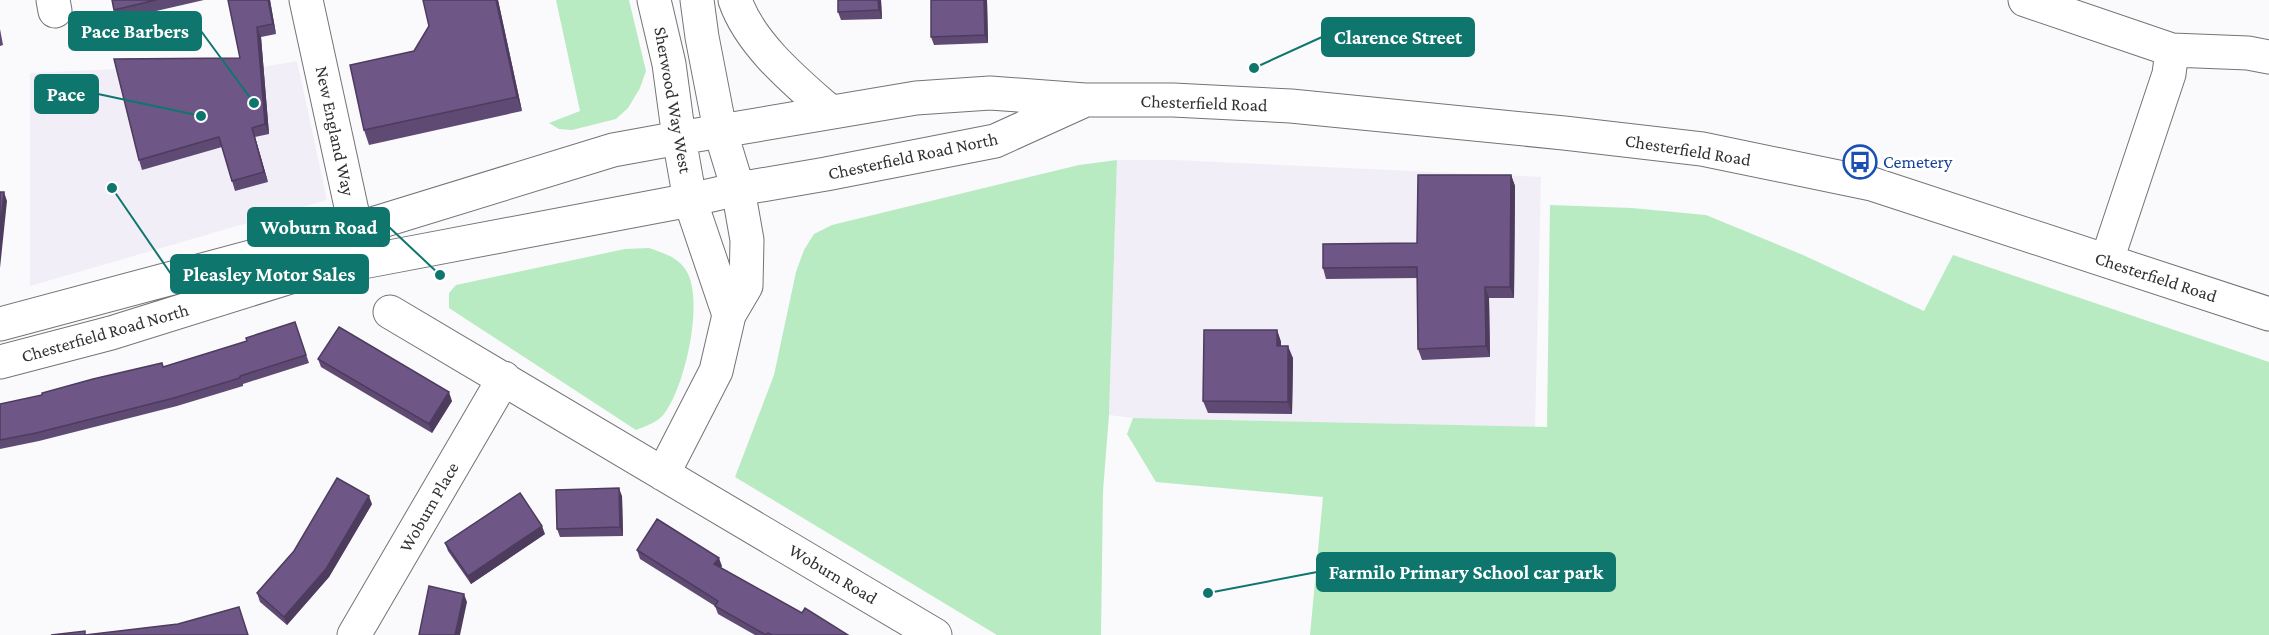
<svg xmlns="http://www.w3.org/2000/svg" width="2269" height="635" viewBox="0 0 2269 635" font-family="'Crimson Pro',serif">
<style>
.built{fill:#f2eef8}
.green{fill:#b8ebc1}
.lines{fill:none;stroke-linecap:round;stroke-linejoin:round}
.minor-casing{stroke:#747376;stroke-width:35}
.major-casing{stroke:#747376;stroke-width:35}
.highway-casing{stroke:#747376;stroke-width:35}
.minor{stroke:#fff;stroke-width:33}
.major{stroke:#fff;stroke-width:33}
.highway{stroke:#fff;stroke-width:33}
.wall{fill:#5f4a73}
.shaded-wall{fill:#4d3c5e}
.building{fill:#6e5686;stroke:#4d3c5e;stroke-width:1.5}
.labels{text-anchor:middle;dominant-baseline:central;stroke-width:6;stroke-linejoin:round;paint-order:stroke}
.street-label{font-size:18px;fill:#313132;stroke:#fff}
.transit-label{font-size:18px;fill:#164399;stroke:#fff;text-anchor:start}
.leader{fill:none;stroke:#0f766e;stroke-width:2}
.callout-dot{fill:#0f766e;stroke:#fff;stroke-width:2}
.callout{fill:#0f766e;stroke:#0f766e;stroke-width:2}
.callout-label{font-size:20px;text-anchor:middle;font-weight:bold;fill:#fff}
</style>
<rect width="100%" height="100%" fill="#faf9fc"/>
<!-- built -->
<path class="built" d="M297,61L327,200L30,286V73L118,69L263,67Z
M1117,160H1174L1541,177L1535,427L1133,418L1109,415Z"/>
<!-- green -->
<path class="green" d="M556,0H629L646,71L640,88L628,108L616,119L572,130L559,129L549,123L580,111Z
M1117,160L1109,415L1103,491L1101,635H997L735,477L774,375L796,272L804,250L814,234L832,225L1079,165Z
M1550,205L1632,208L1706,215L1803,255L1924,311L1953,255L2269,362V635H1310L1323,497L1156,482L1127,434L1133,418L1547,427Z
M649,248C663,253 679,257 687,272C704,302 685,387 664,414C658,422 646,426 636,430L449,308V293L456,285L625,249Z"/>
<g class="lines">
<!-- minor casing -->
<g class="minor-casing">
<path id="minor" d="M53,0L55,11
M306,0L362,257
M2025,0L2172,50L2248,53L2269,57
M690,200L729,315
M2107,260L2169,74L2172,50
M390,312L935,635
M663,474L716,371L729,315L746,286L747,240L738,189
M354,635L504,378"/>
</g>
<!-- major casing -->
<g class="major-casing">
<path id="major" d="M0,324L356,229L613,150L679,138
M0,362L111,333L287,278L363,262L690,200"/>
</g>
<!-- highway casing -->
<g class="highway-casing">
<path id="highway" d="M654,0L669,64L679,138L690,200L738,189L826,174L995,141L1081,102
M697,0L702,37L720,130L738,189
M735,0C750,44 795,81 829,111
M679,138L916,98L990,93L1085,100H1173L1291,106L1564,133L1702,149L1872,184L2269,314"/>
</g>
<!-- minor -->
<use href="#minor" class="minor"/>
<!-- major -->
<use href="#major" class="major"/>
<!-- highway -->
<use href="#highway" class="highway"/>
</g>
<!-- wall -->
<path class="wall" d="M112,0H204L117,20Z
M228,0H270L276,34L261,37L269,134L255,137L268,182L235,191L222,147L142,170L139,160L240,58Z
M498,0L522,111L369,145L364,130L414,51Z
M881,0L882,19L841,20L838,12Z
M931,0H987L988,43L934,45L931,37Z
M0,29L3,45L0,46Z
M1511,175L1515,186L1514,298H1489L1490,357L1422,360L1418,349L1417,278L1326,279L1323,268L1417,243Z
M1277,330L1281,342V346L1293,358L1292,414L1208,413L1203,401Z
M298,331L309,363L243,384V386L177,406L39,441L0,449V404L42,395L163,367Z
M318,359L452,401L432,433L321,367Z
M622,496L623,536L560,537L557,529Z
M372,504L329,577L287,625L260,602L257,593Z
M545,534L471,584L448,551L445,543Z
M637,550L722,566L720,568L802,613L848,635H755L718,614L715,606L640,559Z"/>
<!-- shaded-wall -->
<path class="shaded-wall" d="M268,0H270L276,34L273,24Z
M496,0H498L522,111L517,97Z
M878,0H881L882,19L879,10Z
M984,0H987L988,43L985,35Z
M257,27L261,37L269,134L265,124Z
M252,128L255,137L268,182L264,172Z
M1511,175L1515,186L1514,298L1510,287Z
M4,192L7,201L0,268V231Z
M1485,287L1489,298L1490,357L1486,346Z
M1277,330L1281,342V358L1277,346Z
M1288,346L1293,358L1292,414L1288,402Z
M449,392L452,401L432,433L429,424Z
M619,488L622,496L623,536L620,527Z
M369,496L372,504L329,577L287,625L284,617Z
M542,526L545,534L471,584L468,576Z
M719,558L722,566L717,573L714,564Z
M464,594L467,602L460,635H455Z"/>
<!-- building -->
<path class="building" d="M112,0H156L114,10Z
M228,0H268L273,24L257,27L265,124L252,128L264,172L232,181L219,137L139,160L114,59L240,58Z
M423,0H496L517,97L364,130L350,65L414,51L429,26Z
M838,0H878L879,10L838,12Z
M931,0H984L985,35L931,37Z
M1418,175H1511L1510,287H1485L1486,346L1418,349L1417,267L1323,268V244L1417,243Z
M0,192H4L0,231Z
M295,322L306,355L240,376V378L174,398L36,433L0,440V404L42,395V393L93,379L162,363L163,367L247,341L246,338Z
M339,327L449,392L429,424L318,359Z
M1204,330H1277V346H1288V402L1203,401Z
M337,478L369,496L326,569L284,617L257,593L294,551Z
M619,488L620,527L557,529L556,490Z
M520,493L542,526L468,576L445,543Z
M657,519L719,558L714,564L802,613L805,608L848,635H772L768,633L766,635L715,606L718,601L637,550Z
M429,586L464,594L455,635H419Z
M239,607L248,635H51L85,631V635L178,624Z"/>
<!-- icons -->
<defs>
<g id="bus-ring" transform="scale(1.725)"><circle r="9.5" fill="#fff" stroke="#1a4fb4" stroke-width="1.5"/><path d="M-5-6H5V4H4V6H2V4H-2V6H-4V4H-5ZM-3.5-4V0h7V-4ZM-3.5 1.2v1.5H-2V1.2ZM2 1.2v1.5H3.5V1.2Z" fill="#1a4fb4"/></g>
</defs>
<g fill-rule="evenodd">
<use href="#bus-ring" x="1860" y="162"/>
</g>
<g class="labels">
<!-- street labels -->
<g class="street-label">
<text transform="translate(673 100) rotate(80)">Sherwood Way West</text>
<text transform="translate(1204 103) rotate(2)">Chesterfield Road</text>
<text transform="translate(335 131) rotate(78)">New England Way</text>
<text transform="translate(1688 150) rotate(9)">Chesterfield Road</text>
<text transform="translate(913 156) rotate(-12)">Chesterfield Road North</text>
<text transform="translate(2156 277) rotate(18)">Chesterfield Road</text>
<text transform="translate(105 333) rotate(-16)">Chesterfield Road North</text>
<text transform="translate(429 507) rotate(-60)">Woburn Place</text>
<text transform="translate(833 574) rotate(31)">Woburn Road</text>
</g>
<!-- transit labels -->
<g class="transit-label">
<text x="1883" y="162">Cemetery</text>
</g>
</g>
<!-- callouts -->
<path class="leader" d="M254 103L201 31M1254 68L1322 37M201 116L98 94M440 275L389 227M112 188L171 274M1208 593L1317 572"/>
<g class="callout-dot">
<circle cx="254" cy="103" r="6"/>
<circle cx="1254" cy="68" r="6"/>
<circle cx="201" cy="116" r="6"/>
<circle cx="440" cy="275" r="6"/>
<circle cx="112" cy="188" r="6"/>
<circle cx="1208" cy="593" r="6"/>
</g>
<g class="callout">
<rect x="69" y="12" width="132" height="38" rx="6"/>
<rect x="1322" y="18" width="152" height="38" rx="6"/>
<rect x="35" y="75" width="63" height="38" rx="6"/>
<rect x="248" y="208" width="141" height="38" rx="6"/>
<rect x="171" y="255" width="197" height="38" rx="6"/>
<rect x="1317" y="553" width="298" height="38" rx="6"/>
</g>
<g class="callout-label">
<text x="135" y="38">Pace Barbers</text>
<text x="1398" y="44">Clarence Street</text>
<text x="66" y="101">Pace</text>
<text x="319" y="234">Woburn Road</text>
<text x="269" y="281">Pleasley Motor Sales</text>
<text x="1466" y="579">Farmilo Primary School car park</text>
</g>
</svg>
